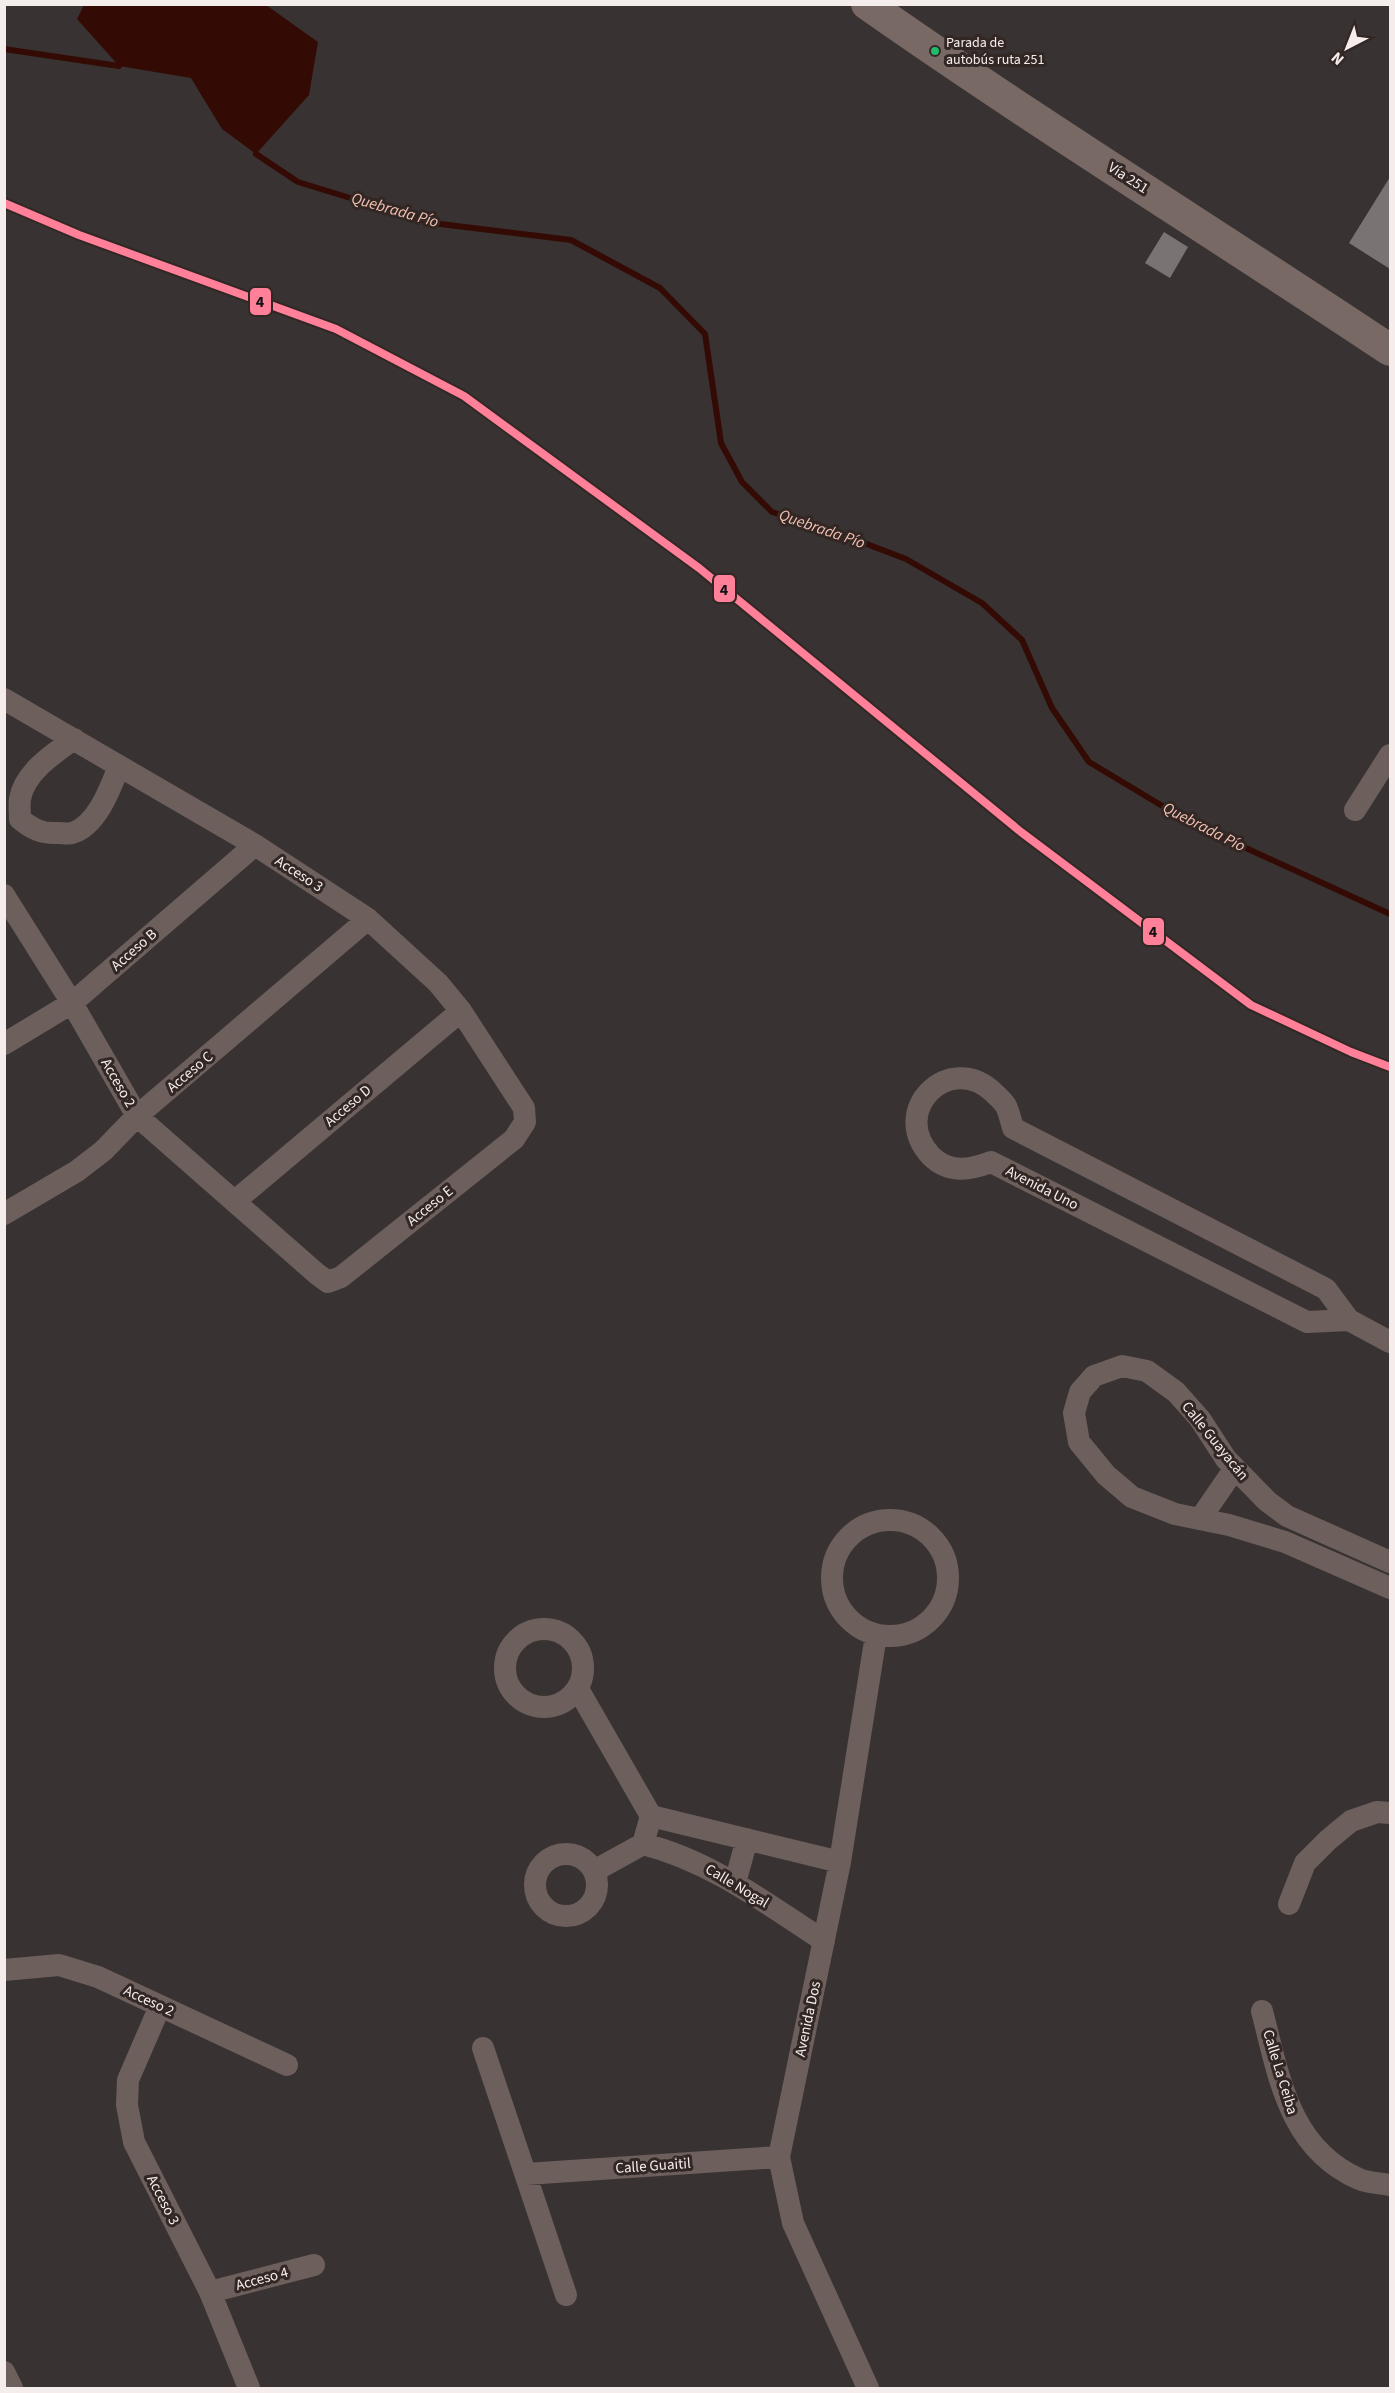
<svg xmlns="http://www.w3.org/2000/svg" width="1395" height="2393" viewBox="0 0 1395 2393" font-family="'Source Sans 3',sans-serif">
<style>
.water{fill:#340b04}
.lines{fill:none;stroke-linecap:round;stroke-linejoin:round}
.stream{stroke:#340b04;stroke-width:6}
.building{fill:#797473}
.street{stroke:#6d5f5c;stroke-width:22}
.secondary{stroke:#796964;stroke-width:32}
.rail-1-casing{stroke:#322724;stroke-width:12}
.rail-1{stroke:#ff8098;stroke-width:8}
.bus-dot{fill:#20bc6c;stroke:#322724;stroke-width:2}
.labels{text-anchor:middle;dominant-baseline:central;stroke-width:6;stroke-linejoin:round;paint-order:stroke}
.bus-label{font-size:14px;fill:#f4edeb;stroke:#322724;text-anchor:start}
.street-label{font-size:15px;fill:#f4edeb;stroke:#322724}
.water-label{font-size:16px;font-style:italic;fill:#f4c1b2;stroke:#322724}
.line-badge{stroke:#322724;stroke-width:2}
.pale-badge-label{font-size:16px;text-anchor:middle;font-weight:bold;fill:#111}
</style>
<rect width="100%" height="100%" fill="#383332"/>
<!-- water -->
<path class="water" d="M84,5H266L318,42L309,95L256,154L222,129L191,78L119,66L77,19Z"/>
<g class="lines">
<!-- stream -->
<path class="stream" d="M4,49L119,66
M256,154L298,182L432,223L571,240L660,288L705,334L721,443L742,482L772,512L838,533L906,559L982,603L1022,640L1052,708L1089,762L1189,822L1390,914"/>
</g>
<!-- building -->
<path class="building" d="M1390,177V269L1349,243Z
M1164,232L1188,247L1170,278L1145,263Z"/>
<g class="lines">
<!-- street -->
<path class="street" d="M4,699L255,845L368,919L438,983L461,1011L524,1108L525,1122L514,1139L341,1277L328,1282L317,1274L137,1116L72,1003L4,895
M74,739C54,753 24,773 20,799C19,805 20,812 20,819C32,829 42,834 58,833C62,833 68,834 72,833C97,826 111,787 119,766
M1355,810L1390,755
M4,1044L72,1003L255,845
M235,1201L461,1011
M4,1214L77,1171L103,1151L137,1116L368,919
M1349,1320L1307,1322L991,1162C970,1170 949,1174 931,1156C888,1110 950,1051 993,1092C997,1096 1003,1101 1006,1106C1009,1112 1011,1121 1013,1128L1326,1289L1349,1320L1390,1342
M1200,1519L1235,1468
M832 1578a58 58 0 1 1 116 0a58 58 0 1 1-116 0Z
M1390,1562L1287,1516L1267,1501L1226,1459L1200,1419L1176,1392L1147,1371L1122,1366L1094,1376L1080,1392L1074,1413L1079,1442L1106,1475L1132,1497L1175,1514L1229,1525L1285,1542L1390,1588
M505 1668a39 39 0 1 1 78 0a39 39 0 1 1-78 0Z
M578,1689L651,1816L643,1844L594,1871
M651,1816L840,1862
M643,1844C711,1861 767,1904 824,1941
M535 1885a31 31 0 1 1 62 0a31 31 0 1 1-62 0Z
M735,1883L747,1839
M1289,1904L1305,1863L1328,1840L1351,1821L1377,1812L1390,1813
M4,1970L59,1965L98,1977L287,2065
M160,2006L128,2080L127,2105L134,2142L210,2292L249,2388
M1262,2011C1279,2077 1289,2148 1359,2179C1368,2183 1381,2183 1390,2185
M483,2048L566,2295
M526,2174L779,2157
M210,2292L314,2265
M4,2372L12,2388
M868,2388L793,2223L779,2157L840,1862L876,1635"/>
<!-- secondary -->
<path class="secondary" d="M867,4C1038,124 1216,234 1390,350"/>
<!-- rail-1 casing -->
<g class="rail-1-casing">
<path id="rail-1" d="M4,203L79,235L336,329L464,396L699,568L1021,832L1251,1005L1351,1052L1390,1067"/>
</g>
<!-- rail-1 -->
<use href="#rail-1" class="rail-1"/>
</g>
<!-- markers -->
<circle class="bus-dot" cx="935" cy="51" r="5"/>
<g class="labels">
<!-- bus labels -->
<g class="bus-label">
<text x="946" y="43">Parada de<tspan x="946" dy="17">autobús ruta 251</tspan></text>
</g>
<!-- street labels -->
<g class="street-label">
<text transform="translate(1128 178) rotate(33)">Vía 251</text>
<text transform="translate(299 874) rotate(33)">Acceso 3</text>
<text transform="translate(134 950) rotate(-41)">Acceso B</text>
<text transform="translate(190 1072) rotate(-40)">Acceso C</text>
<text transform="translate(118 1083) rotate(60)">Acceso 2</text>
<text transform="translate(348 1106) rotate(-40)">Acceso D</text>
<text transform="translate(1042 1188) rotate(27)">Avenida Uno</text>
<text transform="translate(430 1206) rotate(-39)">Acceso E</text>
<text transform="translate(1215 1441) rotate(51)">Calle Guayacán</text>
<text transform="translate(737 1886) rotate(31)">Calle Nogal</text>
<text transform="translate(149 2001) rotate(25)">Acceso 2</text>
<text transform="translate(808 2019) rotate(-78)">Avenida Dos</text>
<text transform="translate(1280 2072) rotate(73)">Calle La Ceiba</text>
<text transform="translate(653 2166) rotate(-4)">Calle Guaitil</text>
<text transform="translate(163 2200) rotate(63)">Acceso 3</text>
<text transform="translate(262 2279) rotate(-15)">Acceso 4</text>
</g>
<!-- water labels -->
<g class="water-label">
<text transform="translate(395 210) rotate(16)">Quebrada Pío</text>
<text transform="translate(822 529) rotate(19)">Quebrada Pío</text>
<text transform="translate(1204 827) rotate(27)">Quebrada Pío</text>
</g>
</g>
<g class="line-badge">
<rect x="249" y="287" width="23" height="29" rx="6" fill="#ff8098"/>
<rect x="713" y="574" width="23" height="29" rx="6" fill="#ff8098"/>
<rect x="1142" y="917" width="23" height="29" rx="6" fill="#ff8098"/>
</g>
<g class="pale-badge-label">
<text x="260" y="307">4</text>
<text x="724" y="595">4</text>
<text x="1153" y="937">4</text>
</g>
<!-- border -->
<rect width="1395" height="2393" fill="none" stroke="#f4edeb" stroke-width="12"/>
<!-- north arrow -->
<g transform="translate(1347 48) rotate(222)" stroke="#322724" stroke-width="4.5" paint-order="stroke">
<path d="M0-4.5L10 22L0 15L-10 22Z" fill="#f4edeb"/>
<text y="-9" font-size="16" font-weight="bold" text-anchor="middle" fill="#f4edeb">N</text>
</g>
</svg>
